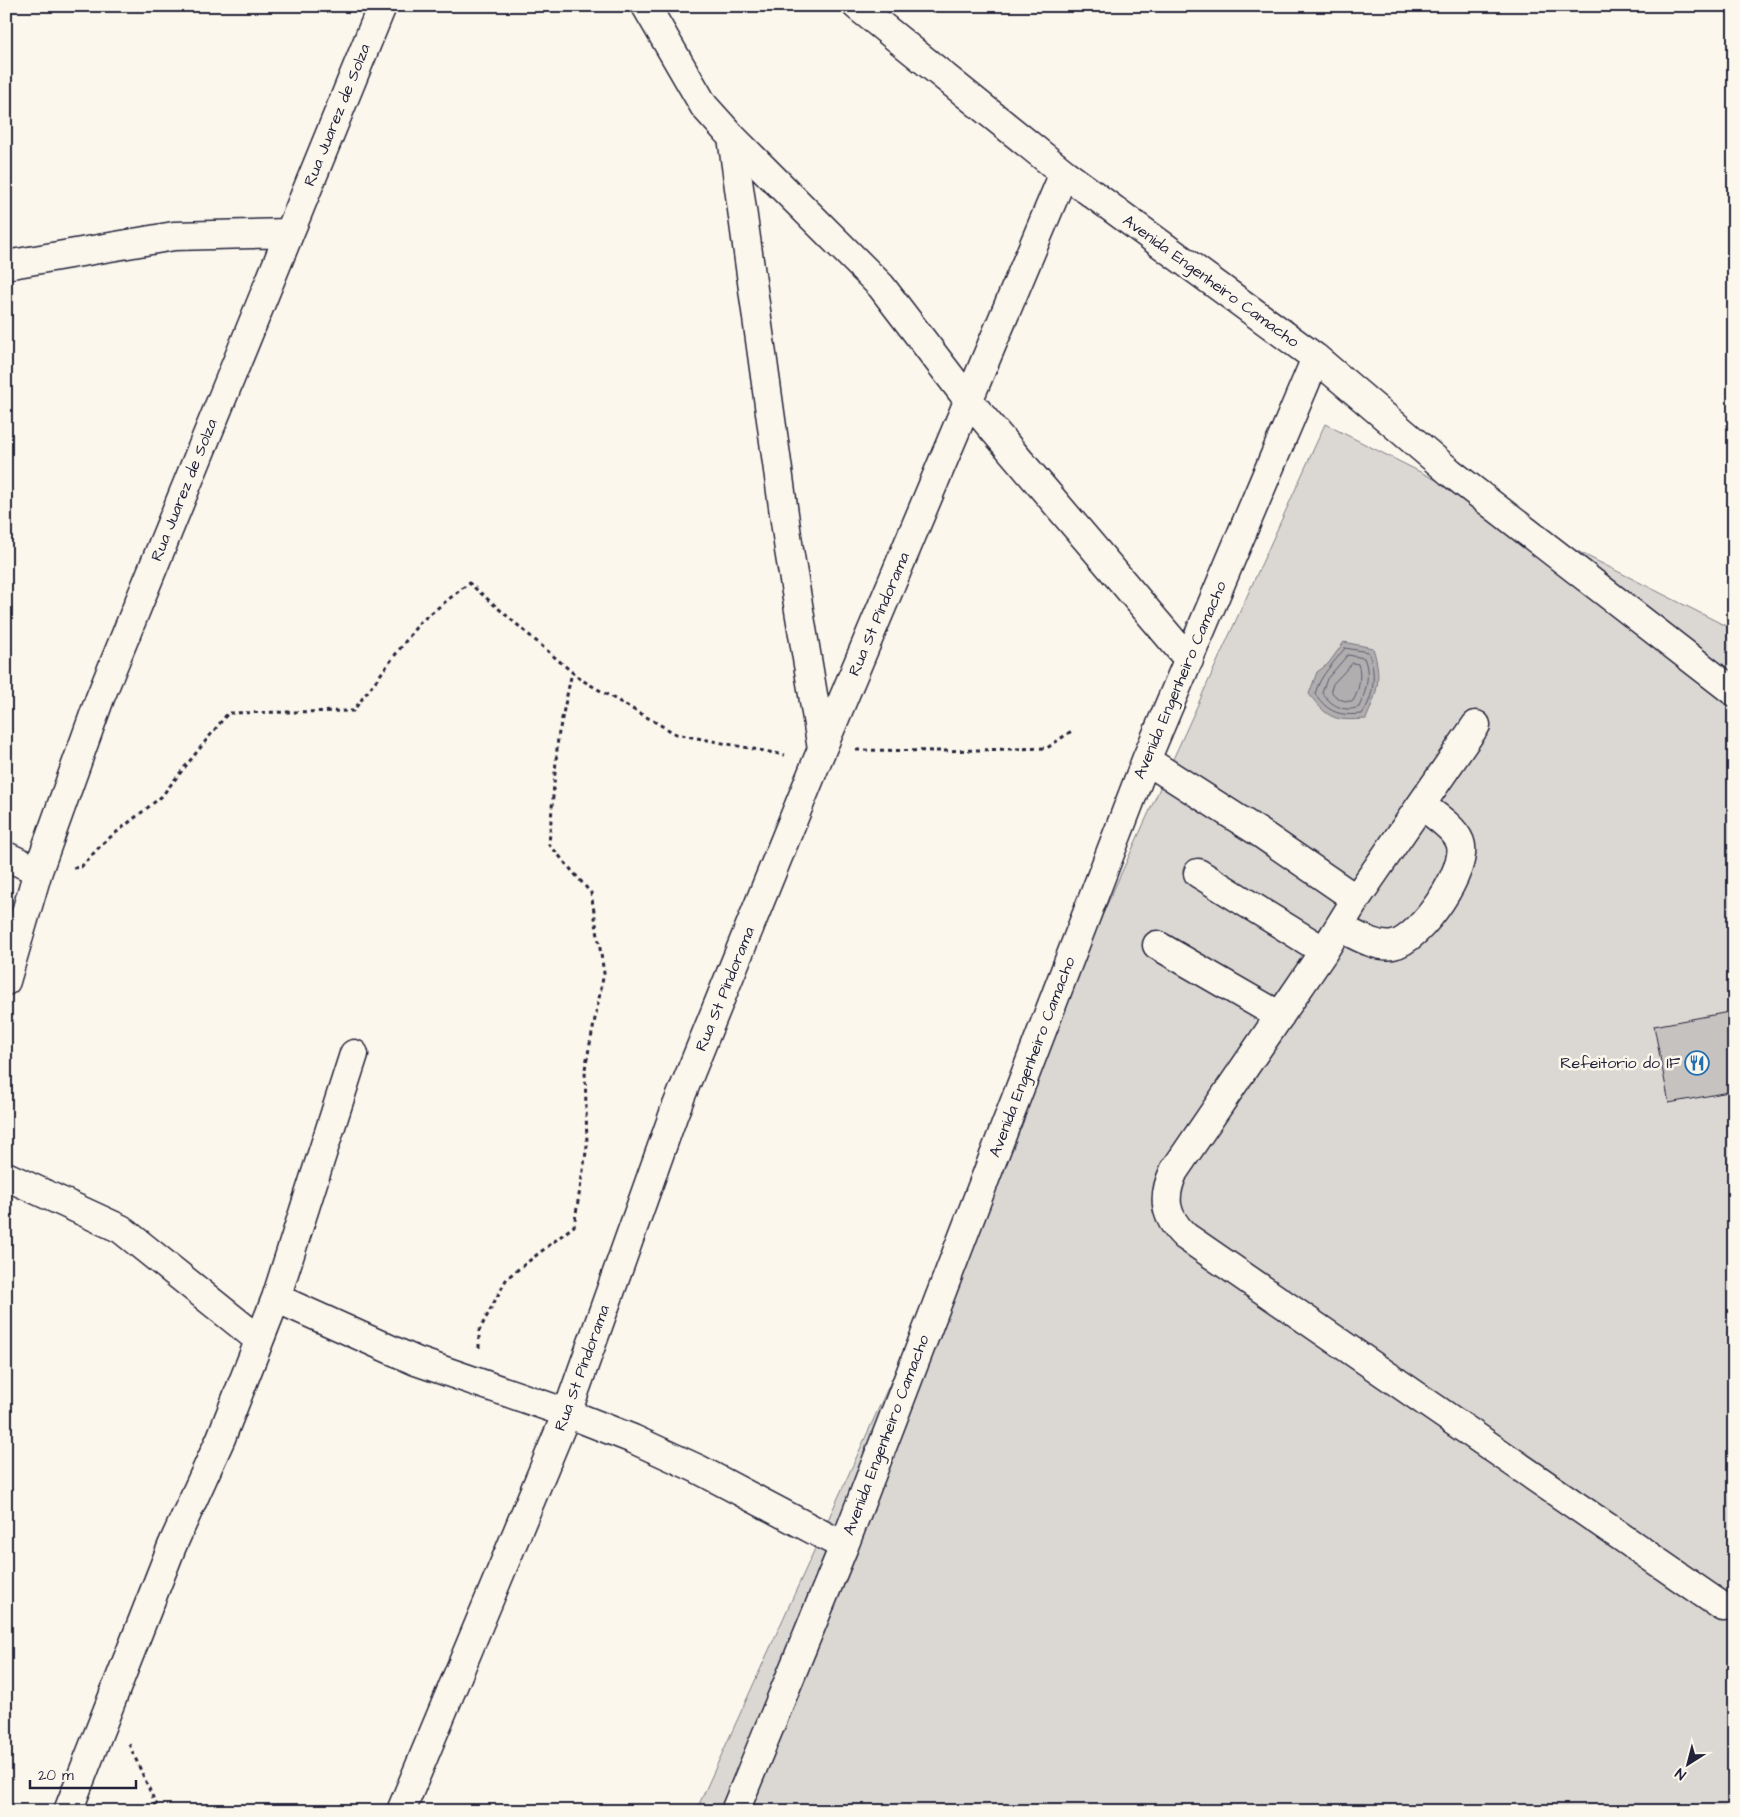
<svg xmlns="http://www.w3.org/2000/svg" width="1740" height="1817" viewBox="0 0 1740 1817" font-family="'Architects Daughter',sans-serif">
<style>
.green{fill:#dbd8d3;stroke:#7e7d87}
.water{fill:#b1aeb0;stroke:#787681}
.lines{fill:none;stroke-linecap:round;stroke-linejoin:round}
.shore{stroke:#5b5a6a;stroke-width:1}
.building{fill:#c6c2c0;stroke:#22223b}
.minor-casing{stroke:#22223b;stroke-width:31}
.path{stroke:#22223b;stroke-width:3;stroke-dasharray:4 4;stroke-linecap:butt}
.minor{stroke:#fbf7ec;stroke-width:28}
.labels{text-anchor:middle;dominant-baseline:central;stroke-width:5;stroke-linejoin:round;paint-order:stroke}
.street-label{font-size:16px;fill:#22223b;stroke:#fbf7ec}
.poi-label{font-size:16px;fill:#22223b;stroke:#fbf7ec;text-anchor:end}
</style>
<rect width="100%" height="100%" fill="#fbf7ec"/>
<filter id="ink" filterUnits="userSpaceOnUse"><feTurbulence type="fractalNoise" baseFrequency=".02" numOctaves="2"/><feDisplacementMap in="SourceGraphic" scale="10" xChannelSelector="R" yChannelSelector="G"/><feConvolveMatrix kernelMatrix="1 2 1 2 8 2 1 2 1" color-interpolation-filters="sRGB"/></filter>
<g filter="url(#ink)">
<!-- green -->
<path class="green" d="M1325,424L1734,630V1811H696Z"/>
<!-- water -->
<path class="water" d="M1344,642L1373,648C1382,677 1378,691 1366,719C1335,721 1329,720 1309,694L1317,672L1328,664Z"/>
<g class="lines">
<!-- shore -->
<path class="shore" d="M1345,648L1368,652C1377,671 1374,698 1362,714C1339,716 1329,713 1315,694C1320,675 1334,663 1345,648Z
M1348,655L1364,658C1371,674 1366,692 1359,707C1344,713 1330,705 1322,692L1327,679Z
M1353,663L1358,664C1362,675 1359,691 1353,701C1344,702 1335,699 1331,690L1333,684Z"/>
</g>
<!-- building -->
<path class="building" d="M1729,1012L1734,1035V1091L1669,1103L1654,1026Z"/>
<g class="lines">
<!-- minor casing -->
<g class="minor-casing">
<path id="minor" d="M646,6L704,106L732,137L881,286L969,401L1189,660
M857,6L1064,173L1316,358L1450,472L1734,692
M732,137L789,550L822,749
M6,265L174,236L289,233
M1146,760L1260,833L1356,899L1476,725
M6,856L38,871
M1198,873L1324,951
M1356,899L1324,951L1174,1171C1162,1197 1164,1216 1185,1236L1723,1607
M1339,927C1354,934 1375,948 1393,945C1420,940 1470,868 1460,842C1454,827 1434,815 1421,805
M1157,945L1280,1016
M6,981L38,871L100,698L382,6
M6,1176L121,1229L258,1339
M276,1298L416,1361L567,1413L633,1439L698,1469L844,1546
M68,1811L172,1546L221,1438L276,1298L354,1054
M401,1811L567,1413L674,1113L817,761L1064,173
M735,1811L844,1546L1146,760L1316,358"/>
</g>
<!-- path -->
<path class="path" d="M856,750L942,751L1047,748L1073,730
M73,868L81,867L103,843L161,797L228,713L353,711L420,622L469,583L580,679L676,734L785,755
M479,1348V1331L507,1278L574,1226L587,1146L585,1069L604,973L591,893L549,844L558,737L572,672
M129,1744L159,1811"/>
<!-- minor -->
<use href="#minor" class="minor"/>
</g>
</g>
<!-- icons -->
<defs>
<g id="restaurant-ring" transform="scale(1.25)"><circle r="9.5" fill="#fbf7ec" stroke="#1f6fb2" stroke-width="1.5"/><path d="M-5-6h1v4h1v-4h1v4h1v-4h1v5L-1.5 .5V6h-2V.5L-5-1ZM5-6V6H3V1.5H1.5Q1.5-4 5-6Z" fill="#1f6fb2"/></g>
</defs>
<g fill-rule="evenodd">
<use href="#restaurant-ring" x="1697" y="1063"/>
</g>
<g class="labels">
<!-- street labels -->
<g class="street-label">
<text transform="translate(337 115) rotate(-68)">Rua Juarez de Solza</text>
<text transform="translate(1211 281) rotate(36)">Avenida Engenheiro Camacho</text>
<text transform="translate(184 490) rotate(-68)">Rua Juarez de Solza</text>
<text transform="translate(879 614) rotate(-67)">Rua St Pindorama</text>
<text transform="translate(1180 680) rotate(-67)">Avenida Engenheiro Camacho</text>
<text transform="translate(725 989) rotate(-68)">Rua St Pindorama</text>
<text transform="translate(1032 1057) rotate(-69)">Avenida Engenheiro Camacho</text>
<text transform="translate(582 1368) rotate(-70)">Rua St Pindorama</text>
<text transform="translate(886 1435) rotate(-69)">Avenida Engenheiro Camacho</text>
</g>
<!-- poi labels -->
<g class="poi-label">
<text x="1680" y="1063">Refeitorio do IF</text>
</g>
</g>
<!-- margin -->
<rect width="1740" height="1817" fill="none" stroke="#fbf7ec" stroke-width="25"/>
<rect x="12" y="12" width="1715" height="1792" fill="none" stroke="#22223b" stroke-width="2" filter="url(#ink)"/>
<!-- north arrow -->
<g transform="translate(1688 1764) rotate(216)" stroke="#fbf7ec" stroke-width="4" paint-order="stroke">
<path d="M0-4L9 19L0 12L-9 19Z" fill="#22223b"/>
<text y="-8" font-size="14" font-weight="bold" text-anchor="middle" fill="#22223b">N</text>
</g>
<!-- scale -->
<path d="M30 1780v8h106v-8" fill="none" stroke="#22223b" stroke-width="2.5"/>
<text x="38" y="1780" font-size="15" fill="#22223b" stroke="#fbf7ec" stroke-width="4" paint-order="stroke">20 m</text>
</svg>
